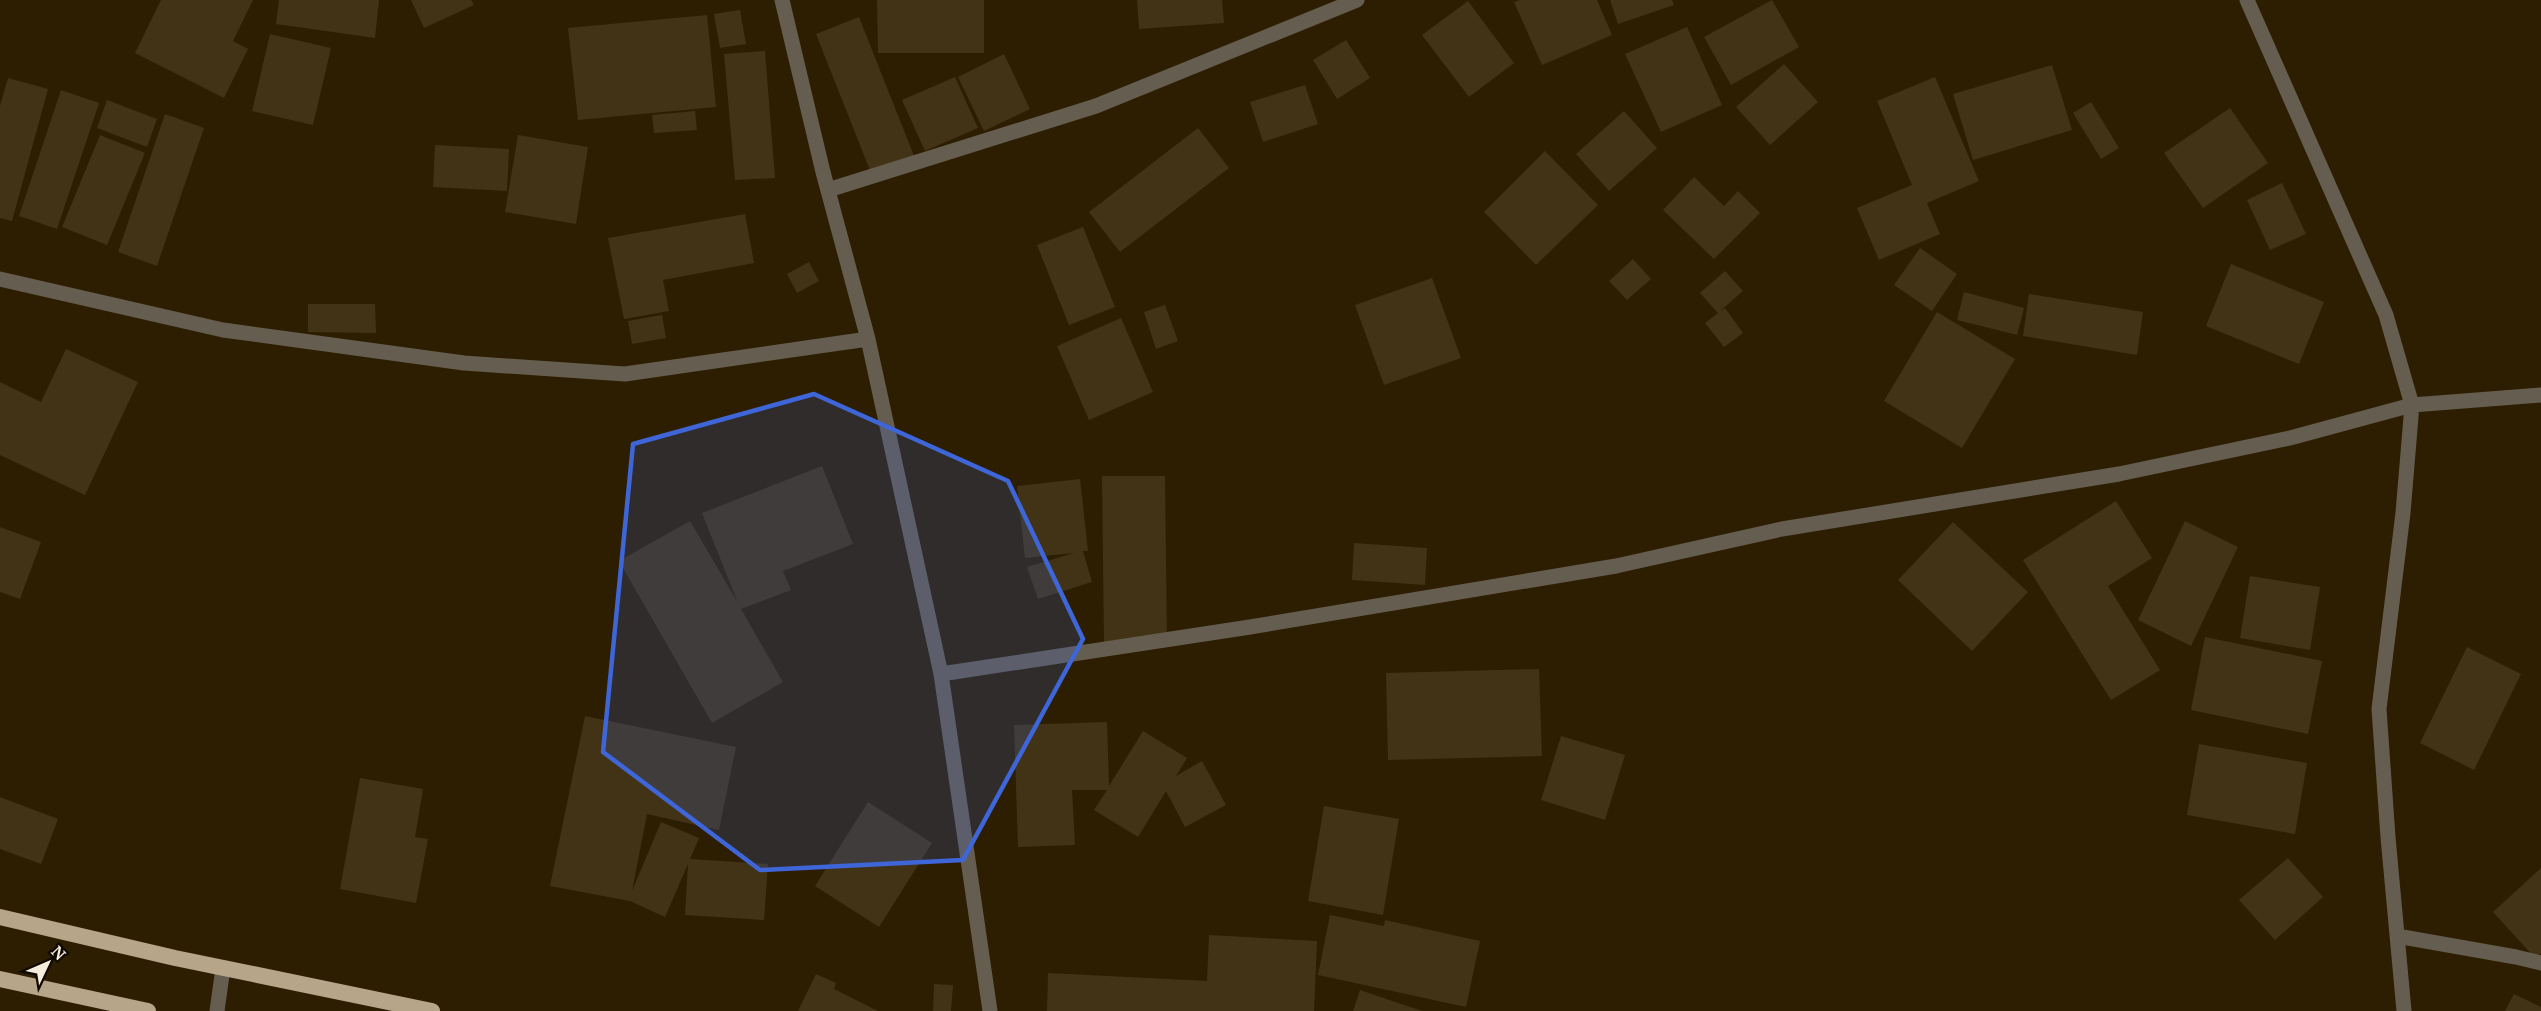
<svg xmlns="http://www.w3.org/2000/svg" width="2541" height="1011" viewBox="0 0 2541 1011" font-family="'PT Serif',serif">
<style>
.building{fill:#433316}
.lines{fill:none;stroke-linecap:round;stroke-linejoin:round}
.minor{stroke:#655d50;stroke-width:15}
.trunk{stroke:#b6a588;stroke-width:16}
.marked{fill:#3e66d8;fill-opacity:0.2;stroke:#3e66d8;stroke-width:4.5;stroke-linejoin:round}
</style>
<rect width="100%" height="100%" fill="#2d1e01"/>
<!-- building -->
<path class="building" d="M161,0H253L233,41L248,49L224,98L135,53Z
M279,0H379L375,38L276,24Z
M411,0H471L474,5L424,28Z
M877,0H984V53H878Z
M1137,0H1222L1224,23L1139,29Z
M1520,0H1597L1612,35L1542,65L1514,2Z
M1610,0H1672L1674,5L1618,24Z
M1772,0L1799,47L1731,85L1704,37Z
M1468,1L1514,63L1469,97L1422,35Z
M740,10L746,44L720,48L714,14Z
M707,15L716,107L578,120L568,28Z
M859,17L916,161L873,178L816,34Z
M1687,27L1722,105L1661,132L1625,54Z
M270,34L331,48L313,125L252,111Z
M1346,40L1370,78L1337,99L1313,60Z
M765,51L775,178L735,180L724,54Z
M1004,54L1030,109L984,131L958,77Z
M1784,64L1818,102L1770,145L1736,107Z
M2052,65L2072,130L1973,160L1953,94Z
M955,77L978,128L925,151L902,100Z
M1935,77L1979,181L1927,203L1940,234L1879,260L1857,208L1912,185L1877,101Z
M8,78L48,89L12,221L0,218V106Z
M1305,85L1318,124L1263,142L1250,102Z
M61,90L99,103L57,229L19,216Z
M107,100L157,119L147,147L97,128Z
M2091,102L2119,148L2101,159L2073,113Z
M2230,108L2268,163L2203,208L2164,153Z
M695,111L697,130L654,133L652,115Z
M1624,111L1657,148L1609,191L1576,154Z
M165,114L204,128L157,266L118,252Z
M1198,128L1229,168L1120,252L1089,212Z
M100,135L145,153L107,245L62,227Z
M518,135L588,147L576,224L505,212Z
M435,145L509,149L507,191L433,187Z
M1545,151L1598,205L1536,265L1484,212Z
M1694,177L1724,206L1738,191L1760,213L1714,259L1663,210Z
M2282,183L2306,234L2270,250L2247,200Z
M745,214L754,263L663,280L669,311L624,319L608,238Z
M1083,227L1115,307L1069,325L1037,245Z
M1920,248L1957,274L1932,311L1894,285Z
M1633,259L1651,279L1627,300L1609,281Z
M809,262L819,281L797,293L787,274Z
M2231,264L2324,302L2299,364L2206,326Z
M1725,271L1743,291L1719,312L1725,308L1743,333L1724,347L1705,323L1718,313L1700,293Z
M1432,278L1461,358L1384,385L1355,305Z
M1964,292L2024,308L2017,335L1957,320Z
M2029,294L2143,312L2137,355L2023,336Z
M308,304H375L376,333L308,332Z
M1165,305L1178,341L1156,349L1144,312Z
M1937,312L2015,359L1962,448L1884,401Z
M662,315L666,338L632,344L628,321Z
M1121,318L1153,392L1089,420L1057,346Z
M66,349L138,382L85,495L0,455V382L41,402Z
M822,466L853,544L783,571L791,590L741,609L783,682L712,723L619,561L690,521L738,603L702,513Z
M1102,476H1165L1167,644L1104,645Z
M1080,479L1088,551H1083L1092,582L1038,599L1027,567L1074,553L1025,558L1017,486Z
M2116,501L2152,558L2108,586L2160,670L2111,700L2023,560Z
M2185,521L2238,547L2191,646L2138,620Z
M1953,522L2028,592L1972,651L1898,580Z
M0,527L41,542L20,599L0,592Z
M1354,543L1427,548L1425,585L1352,580Z
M2250,576L2320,587L2310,650L2240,638Z
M2205,637L2322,661L2308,734L2191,710Z
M2467,647L2521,674L2474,770L2420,743Z
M1539,669L1542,756L1388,760L1386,673Z
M585,716L736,747L719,830L647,814L632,891L661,822L699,838L690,859L768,864L764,920L685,915L688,864L665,917L630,901L550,886Z
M1107,722L1109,786L1143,731L1187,758L1176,776L1202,761L1226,805L1185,827L1166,791L1138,837L1094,810L1107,790H1072L1075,845L1018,847L1014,725Z
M1561,736L1625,755L1605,820L1541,800Z
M2199,744L2307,763L2295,834L2187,815Z
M360,778L423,789L415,837L428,839L416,903L340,889Z
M0,797L58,819L41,864L0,849Z
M868,802L932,843L879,927L815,886Z
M1324,806L1399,819L1383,915L1308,901Z
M2288,858L2323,897L2275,940L2239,900Z
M2541,868V953L2535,958L2493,912Z
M1330,915L1384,926L1385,920L1480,941L1466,1007L1318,975Z
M1209,935L1317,941L1314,1011H1047L1048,973L1207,981Z
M816,974L836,983L834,989L878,1011H798Z
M934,984L953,985L951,1011H933Z
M1360,990L1422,1011H1353Z
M2514,994L2541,1007V1011H2505Z"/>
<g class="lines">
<!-- minor -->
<path class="minor" d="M782,0L823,172L868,339L941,674L990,1011
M2247,0L2386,315L2412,405L2403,513L2379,709L2388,837L2404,1011
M828,190L1096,106L1357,0
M0,279L223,330L464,363L625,374L868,339
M941,674L1250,627L1616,566L1782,529L2119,474L2290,438L2412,405L2541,395
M2397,936L2516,957L2541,963
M217,1011L223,968"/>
<!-- trunk -->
<path class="trunk" d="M0,917L175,958L432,1011
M0,979L148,1011"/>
</g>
<!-- marked area -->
<path class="marked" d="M814,394L1008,481L1083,639L963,860L760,870L603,752L633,444Z"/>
<!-- north arrow -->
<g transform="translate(48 963) rotate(46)" stroke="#100902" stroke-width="4.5" paint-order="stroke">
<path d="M0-4.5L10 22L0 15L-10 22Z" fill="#f6ecdb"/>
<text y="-9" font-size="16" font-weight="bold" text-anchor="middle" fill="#f6ecdb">N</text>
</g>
</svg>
